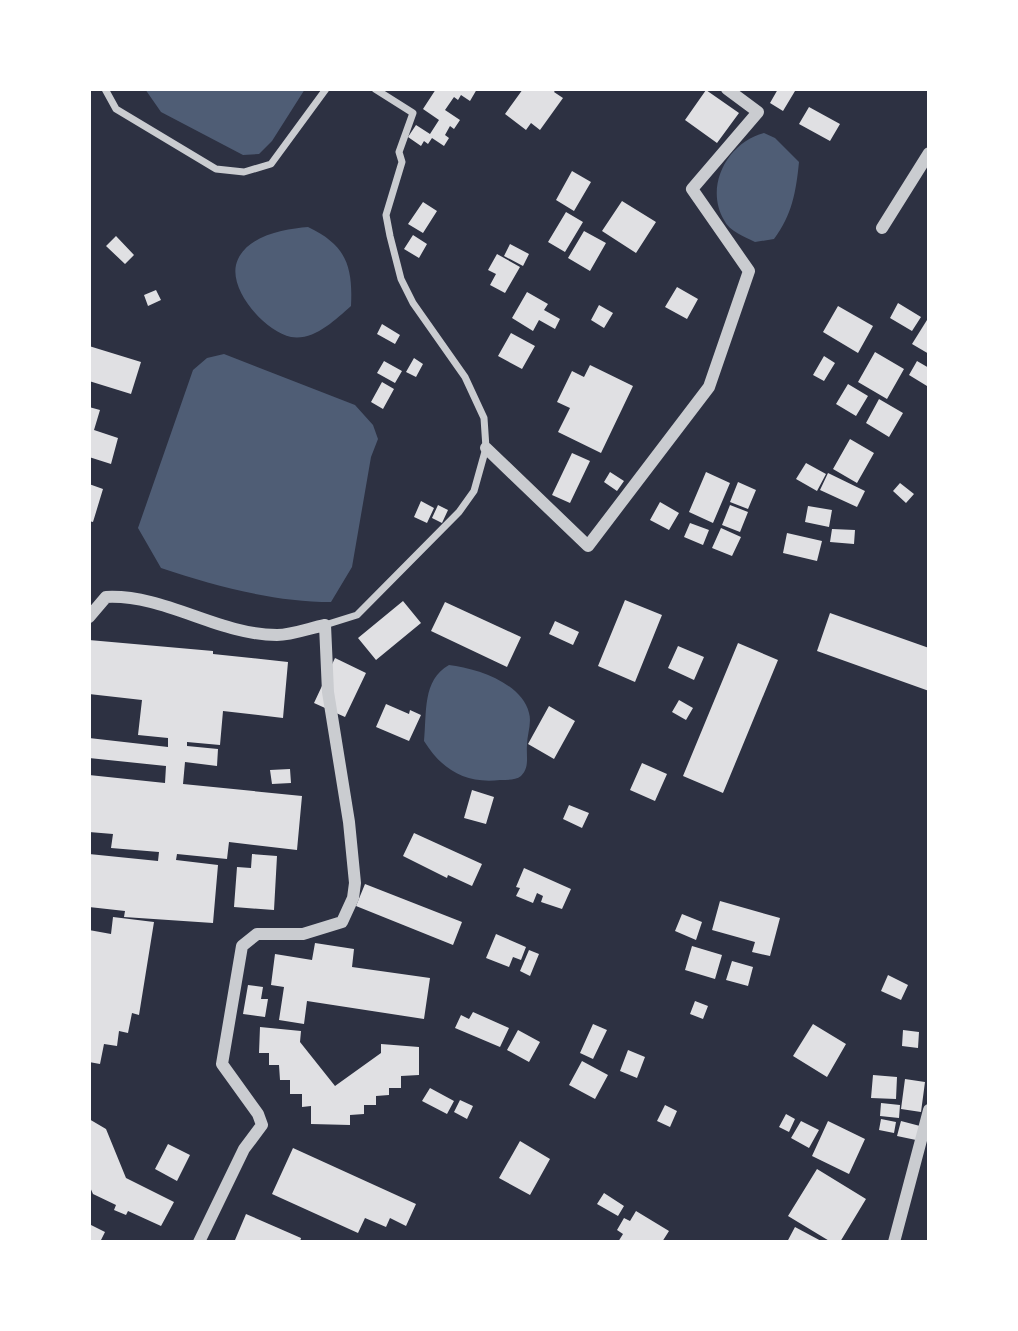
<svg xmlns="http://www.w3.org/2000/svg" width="1018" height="1331" viewBox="0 0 1018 1331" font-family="Raleway,sans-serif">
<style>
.water{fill:#4f5d75}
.building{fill:#e0e0e3}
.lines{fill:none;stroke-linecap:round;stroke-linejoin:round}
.minor{stroke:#caccd0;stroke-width:7}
.tertiary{stroke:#caccd0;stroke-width:12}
</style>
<rect width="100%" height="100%" fill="#2d3142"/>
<!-- water -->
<path class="water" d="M145,89H305L272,141L259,154L243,155L161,112Z
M764,133L775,138L799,162C796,192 792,215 774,239L755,242C745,237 729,231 724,220C704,186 728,142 764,133Z
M308,227C346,245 353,266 351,306C335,320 314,341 291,337C266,332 230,292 236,265C243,236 284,229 308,227Z
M224,354L355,405L373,425L378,439L371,457L352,567L331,602C274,602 215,586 161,568L138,528L193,370L207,358Z
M449,665C476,668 522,683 529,713C532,723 527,735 527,745C526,756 530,767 521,776C516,780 507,780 500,780C466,784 442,770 424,741C427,713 422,680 449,665Z"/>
<!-- building -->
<path class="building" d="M436,89H477L470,101L461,95L458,100L454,97L445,110L460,120L454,129L450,126L445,135L449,138L444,146L432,138L428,144L424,141L421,146L408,137L416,125L430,134L439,120L423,109Z
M523,89H556L554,92L563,98L540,130L531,123L526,130L505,114Z
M778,89L795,91L783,111L770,103Z
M706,90L739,113L717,143L685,120Z
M809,107L840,124L830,141L799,124Z
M572,171L591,182L574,211L556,200Z
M622,201L656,222L636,253L602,231Z
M423,202L437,211L423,233L408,224Z
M566,212L583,222L565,252L548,242Z
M584,231L606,243L590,271L568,258Z
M413,235L427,244L419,258L404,249Z
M116,236L134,255L125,264L106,246Z
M510,244L529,254L523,266L504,256Z
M497,254L520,267L505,293L490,285L496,274L488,270Z
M677,287L698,299L687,319L665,307Z
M156,290L161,300L148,306L144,295Z
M527,292L548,304L544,310L560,319L555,329L539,320L533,331L512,318Z
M898,303L921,317L912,331L890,318Z
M599,305L613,313L604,328L591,320Z
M838,306L873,326L858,353L823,332Z
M927,320L929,321V354L912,344Z
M382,324L400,335L395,344L377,334Z
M511,333L535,346L522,369L498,356Z
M89,346L141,362L131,394L89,381Z
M875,352L904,369L887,399L858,382Z
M824,356L835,363L824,381L813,375Z
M414,358L423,364L416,377L406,372Z
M384,361L402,371L395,383L377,373Z
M917,361L929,368L927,386L909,375Z
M590,365L633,386L601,453L558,432L570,408L557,402L572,371L584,377Z
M382,382L394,389L383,409L371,402Z
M848,384L868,396L856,416L836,404Z
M879,399L903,413L889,437L866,423Z
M89,407L100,410L94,430L118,438L111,464L89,457Z
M850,439L874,453L857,483L833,469Z
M572,453L590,461L570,503L552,495Z
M806,463L826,474L817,491L796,479Z
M610,472L624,481L617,491L604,482Z
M706,472L730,483L713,523L689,512Z
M828,473L865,491L857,507L820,490Z
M738,482L756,490L748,509L730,502Z
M900,483L914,494L906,503L893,491Z
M89,484L103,489L93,522L89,521Z
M421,501L434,508L427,523L414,517Z
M660,502L679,513L669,530L650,520Z
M438,505L448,510L442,523L432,518Z
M730,505L748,512L740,532L722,525Z
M808,506L832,510L829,527L805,522Z
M690,523L709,530L703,545L684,537Z
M721,528L741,537L732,556L712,548Z
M832,529L855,530L854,544L830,542Z
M787,533L822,541L817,561L783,553Z
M625,600L662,615L635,682L598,666Z
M403,601L421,623L376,660L358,638Z
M445,602L521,637L507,667L431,631Z
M830,613L929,648V691L817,651Z
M555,621L579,632L573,645L549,634Z
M89,640L213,651V654L288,662L283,718L223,711L220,745L187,742V746L218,749L217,766L185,762L183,784L302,796L297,850L229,842L227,859L177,854L176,860L218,865L213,923L124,917L125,911L89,907V854L158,861L159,852L111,848L113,834L89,832V775L165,783L166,766L89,758V738L168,747V738L138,735L142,700L89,694Z
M738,643L778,660L723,793L683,776Z
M678,646L704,657L694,680L668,668Z
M335,658L366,673L345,717L314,703Z
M679,700L693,708L686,720L672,712Z
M386,704L409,714L410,710L421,715L409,741L376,727Z
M549,706L575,721L554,759L528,744Z
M642,763L667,774L655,801L630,790Z
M290,769L291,783L272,784L270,770Z
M472,790L494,797L486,824L464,818Z
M569,805L589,813L582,828L563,819Z
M414,833L482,864L472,886L448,875L447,878L403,856Z
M252,854L277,856L274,910L234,907L237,867L251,868Z
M524,868L571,889L562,909L541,902L543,896L537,893L533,903L516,896L520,888L516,887Z
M365,884L462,922L453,945L356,906Z
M720,901L780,918L770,956L752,952L755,942L712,930Z
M682,914L702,922L696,940L675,931Z
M113,917L154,922L139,1015L132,1013L128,1033L119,1031L117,1046L104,1044L100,1064L89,1062V930L111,934Z
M496,934L526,947L521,960L513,957L509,967L486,958Z
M315,943L354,949L352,967L430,978L424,1019L307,1001L304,1024L279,1020L284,987L271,985L275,954L312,960Z
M692,946L722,955L715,979L685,970Z
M529,950L539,954L530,976L520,971Z
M732,961L753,967L748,986L726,980Z
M888,975L908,985L901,1000L881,991Z
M248,985L263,987L261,999H268L265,1017L243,1014Z
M695,1001L708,1006L703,1019L690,1014Z
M473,1012L509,1028L500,1047L455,1028L461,1015L469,1019Z
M593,1024L607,1030L593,1059L580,1053Z
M813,1024L846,1044L827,1077L793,1056Z
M260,1027L301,1031L300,1042L335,1086L381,1053V1044L419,1047V1075L401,1076V1088H389V1095L376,1096V1105H364V1114L350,1115V1125L311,1124V1106L302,1107V1094H290V1080H280L279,1065H269V1053H259Z
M518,1030L540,1042L529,1062L507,1050Z
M903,1030L919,1032L918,1048L902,1046Z
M628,1050L645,1057L637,1078L620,1071Z
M582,1061L608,1075L595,1099L569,1085Z
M873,1075L897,1077L896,1099L871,1098Z
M905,1079L925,1082L921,1112L901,1109Z
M430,1088L454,1101L447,1114L422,1101Z
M460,1100L473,1106L467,1119L454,1112Z
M881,1103L900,1105L899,1118L880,1116Z
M665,1105L677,1111L670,1127L657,1121Z
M786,1114L795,1119L789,1132L779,1127Z
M89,1119L106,1129L126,1178L174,1202L161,1226L128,1211L126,1215L114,1210L116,1205L93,1194L89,1185Z
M881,1119L896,1122L894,1133L879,1130Z
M801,1121L819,1130L809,1148L791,1138Z
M828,1121L865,1139L849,1174L812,1156Z
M901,1121L920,1126L916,1140L897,1136Z
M520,1141L550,1159L530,1195L499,1178Z
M168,1144L190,1155L177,1181L155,1169Z
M293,1148L416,1204L406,1226L390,1218L386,1227L365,1218L358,1233L272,1194Z
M817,1169L866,1199L840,1242H831L788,1216Z
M604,1193L624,1206L618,1216L597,1204Z
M636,1211L669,1231L662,1242H618L623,1234L617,1230L624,1218L630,1221Z
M246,1214L301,1238L300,1242L235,1240Z
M89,1224L105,1232L100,1242H89Z
M795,1227L823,1242H787Z"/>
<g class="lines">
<!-- minor -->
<path class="minor" d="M105,89L116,109L216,169L244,172L271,164L326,89
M325,625L357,615L459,512L474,491L486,448L484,418L465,377L413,303L401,279L390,236L386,215L402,162L399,152L413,113L375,89"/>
<!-- tertiary -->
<path class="tertiary" d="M882,228L929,153
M486,448L588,546L709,387L749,271L692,189L758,112L727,89
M89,617L106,597C165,594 218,635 277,635C292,635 310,628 325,625L328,692L349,822L355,883L353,898L342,922L303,934H257L242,946L222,1064L258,1114L262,1125L244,1149L199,1242
M894,1242L929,1110"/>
</g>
<!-- border -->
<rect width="1018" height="1331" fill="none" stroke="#ffffff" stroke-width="182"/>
</svg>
